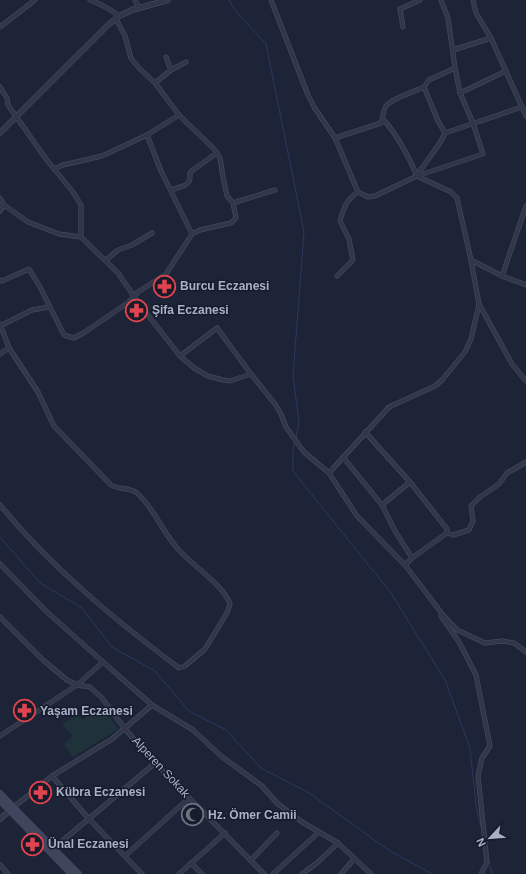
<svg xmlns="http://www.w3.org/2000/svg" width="526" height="874" viewBox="0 0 526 874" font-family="Arial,sans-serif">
	<rect width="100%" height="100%" fill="#1d2438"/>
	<polygon fill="#1f3239" points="104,709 118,729 73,757 64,744 73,736 62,725 77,714 82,720 97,710"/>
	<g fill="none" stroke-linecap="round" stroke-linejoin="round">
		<g stroke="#2c385d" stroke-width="1">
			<polyline points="229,0 234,9 266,44 304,232 293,376 299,421 296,439"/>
			<polyline points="295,442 293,450 293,471 391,593 445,680 470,748 476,805 481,827"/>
			<polyline points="0,537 40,583 82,608 112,647 155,671 189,711 226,730 261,768 309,793 390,851 432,874"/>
			<polyline points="489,862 492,874"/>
		</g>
		<defs>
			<g id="minor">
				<path d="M90,0C101,4 110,9 119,16"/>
				<polyline points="135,0 139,8"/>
				<polyline points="271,0 308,95 314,107 335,138 358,192 368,197 375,196 417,176 483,154 473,123 460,93 455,68 448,18 441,0"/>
				<polyline points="473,0 476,13 491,38 526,116"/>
				<polyline points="0,27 35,0"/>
				<polyline points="403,27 400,9 420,0"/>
				<polyline points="453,50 491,38"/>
				<polyline points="166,57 171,70"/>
				<polyline points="155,83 171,70 186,62"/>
				<polyline points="0,87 7,98 8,105 46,159 73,192 81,205 81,237"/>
				<polyline points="424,87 429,80 455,68"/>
				<polyline points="460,93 506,71"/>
				<polyline points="445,133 522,107"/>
				<polyline points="147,135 161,171 192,234"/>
				<path d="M335,138L381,123C384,117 382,110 387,105C393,98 416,91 424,87L438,121L445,133"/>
				<polyline points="54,169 63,165 102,156 147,135 179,115"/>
				<path d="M417,176C425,161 439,148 445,133"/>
				<path d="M171,190C178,187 189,187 190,178C190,174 189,173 193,170L217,153"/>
				<polyline points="0,198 4,205 28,222 59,234 81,237 118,273 140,305 180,356 194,368 208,376 223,380 230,381 251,374"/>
				<polyline points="233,203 275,190"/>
				<polyline points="0,211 4,205"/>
				<polyline points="106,260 118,250 132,245 152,233"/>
				<polyline points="471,260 502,276 526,285"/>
				<path d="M337,276L353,260L349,239L340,221C343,209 347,199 358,192"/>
				<polyline points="502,276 526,206"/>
				<polyline points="0,280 2,281 29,269 40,287 64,335 74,338 85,332 129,302 138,292 166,274 192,234 200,230 231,223 236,218 233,203 227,196 223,177 220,158 215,150 179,115 155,83 139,68 131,58 125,36 116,19"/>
				<polyline points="479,304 512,364 526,381"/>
				<path d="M0,324L9,348L38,392L54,426L111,485C119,490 129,487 137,493C154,508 162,531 177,548C191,565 223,584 230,604L227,613L205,649L185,666L179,668C115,620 51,567 0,505"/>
				<polyline points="0,326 32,310 50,307"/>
				<polyline points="0,354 9,348"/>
				<polyline points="180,356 217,328 251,374 275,404 281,414 286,427 304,452 329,473 357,516 405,565 443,615 457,630 485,643 502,641 514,643 526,652"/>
				<polyline points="365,432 410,482 447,529 447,533 412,558 405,565"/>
				<polyline points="343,457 382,505 395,531 412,558"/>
				<path d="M329,473L389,407L435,386L442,380L465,352L471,339L479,304L471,260L457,198L451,192L417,176C408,155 398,136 383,119"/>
				<polyline points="382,505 410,482"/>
				<polyline points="447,533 453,535 469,530 473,521 471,506 480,497 499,484 507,473 526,462"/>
				<polyline points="0,564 47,612 103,662 152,705 193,730 221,756 262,786 277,803 302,822 338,843 371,874"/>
				<polyline points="441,616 459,642 476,675 490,746 482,758 478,776 487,862 481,874"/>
				<polyline points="0,617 43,660 67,680 77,685 90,687 102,698 125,729 155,763 264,874"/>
				<polyline points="0,736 77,685 103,662"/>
				<polyline points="52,776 89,819 142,874"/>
				<polyline points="14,807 52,776 112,739 152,705"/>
				<polyline points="54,848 155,763"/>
				<polyline points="125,856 189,798"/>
				<polyline points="251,860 277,833"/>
				<polyline points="191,863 202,874"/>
				<polyline points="0,865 8,874"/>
				<polyline points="179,874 225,833"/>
				<polyline points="273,874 319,832"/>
				<polyline points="302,874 317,863 338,843"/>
				<polyline points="341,874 354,859"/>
			</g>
			<g id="tertiary">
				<polyline points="0,133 107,26 119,16 132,10 168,0"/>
				<polyline points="0,819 9,811"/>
			</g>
			<g id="secondary">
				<polyline points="0,793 79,874"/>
				<polyline points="0,801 71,874"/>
			</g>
		</defs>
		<use href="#minor" stroke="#4b5164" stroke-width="5"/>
		<use href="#tertiary" stroke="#4b5164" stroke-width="6"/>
		<use href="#secondary" stroke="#4b5164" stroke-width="6"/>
		<use href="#minor" stroke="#313748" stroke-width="4"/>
		<use href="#tertiary" stroke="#313748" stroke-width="5"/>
		<use href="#secondary" stroke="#3e455c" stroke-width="5.5"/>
	</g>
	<defs>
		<symbol id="pharmacy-ring" viewBox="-11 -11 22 22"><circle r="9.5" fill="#171c2d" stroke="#e0444e" stroke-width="1.5"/><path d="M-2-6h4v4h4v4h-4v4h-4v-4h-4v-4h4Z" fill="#e0444e"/></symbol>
		<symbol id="mosque-ring" viewBox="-11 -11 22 22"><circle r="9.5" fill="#171c2d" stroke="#6b7280" stroke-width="1.5"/><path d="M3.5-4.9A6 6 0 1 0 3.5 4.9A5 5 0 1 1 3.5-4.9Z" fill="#6b7280"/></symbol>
	</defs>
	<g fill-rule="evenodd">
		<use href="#pharmacy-ring" x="152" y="274" width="25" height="25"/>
		<use href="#pharmacy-ring" x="124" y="298" width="25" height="25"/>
		<use href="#pharmacy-ring" x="12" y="698" width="25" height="25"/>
		<use href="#pharmacy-ring" x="28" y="780" width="25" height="25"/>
		<use href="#mosque-ring" x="180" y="802" width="25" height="25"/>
		<use href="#pharmacy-ring" x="20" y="832" width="25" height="25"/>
	</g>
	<g text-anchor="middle" stroke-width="3" stroke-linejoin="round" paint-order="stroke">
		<g font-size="12" font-weight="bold" fill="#aab0c6" stroke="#171c2d" text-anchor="start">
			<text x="180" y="290">Burcu Eczanesi</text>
			<text x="152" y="314">Şifa Eczanesi</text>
			<text x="40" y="715">Yaşam Eczanesi</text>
			<text x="56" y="796">Kübra Eczanesi</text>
			<text x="208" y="819">Hz. Ömer Camii</text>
			<text x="48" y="848">Ünal Eczanesi</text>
		</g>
		<g font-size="12" fill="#aab0c6" stroke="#171c2d">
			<text transform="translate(161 767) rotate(47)" y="4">Alperen Sokak</text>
		</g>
	</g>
	<g transform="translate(490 838) rotate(244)" stroke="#171c2d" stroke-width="3" paint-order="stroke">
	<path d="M0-3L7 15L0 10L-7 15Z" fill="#aab0c6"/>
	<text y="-6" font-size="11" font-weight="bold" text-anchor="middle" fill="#aab0c6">N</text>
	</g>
</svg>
